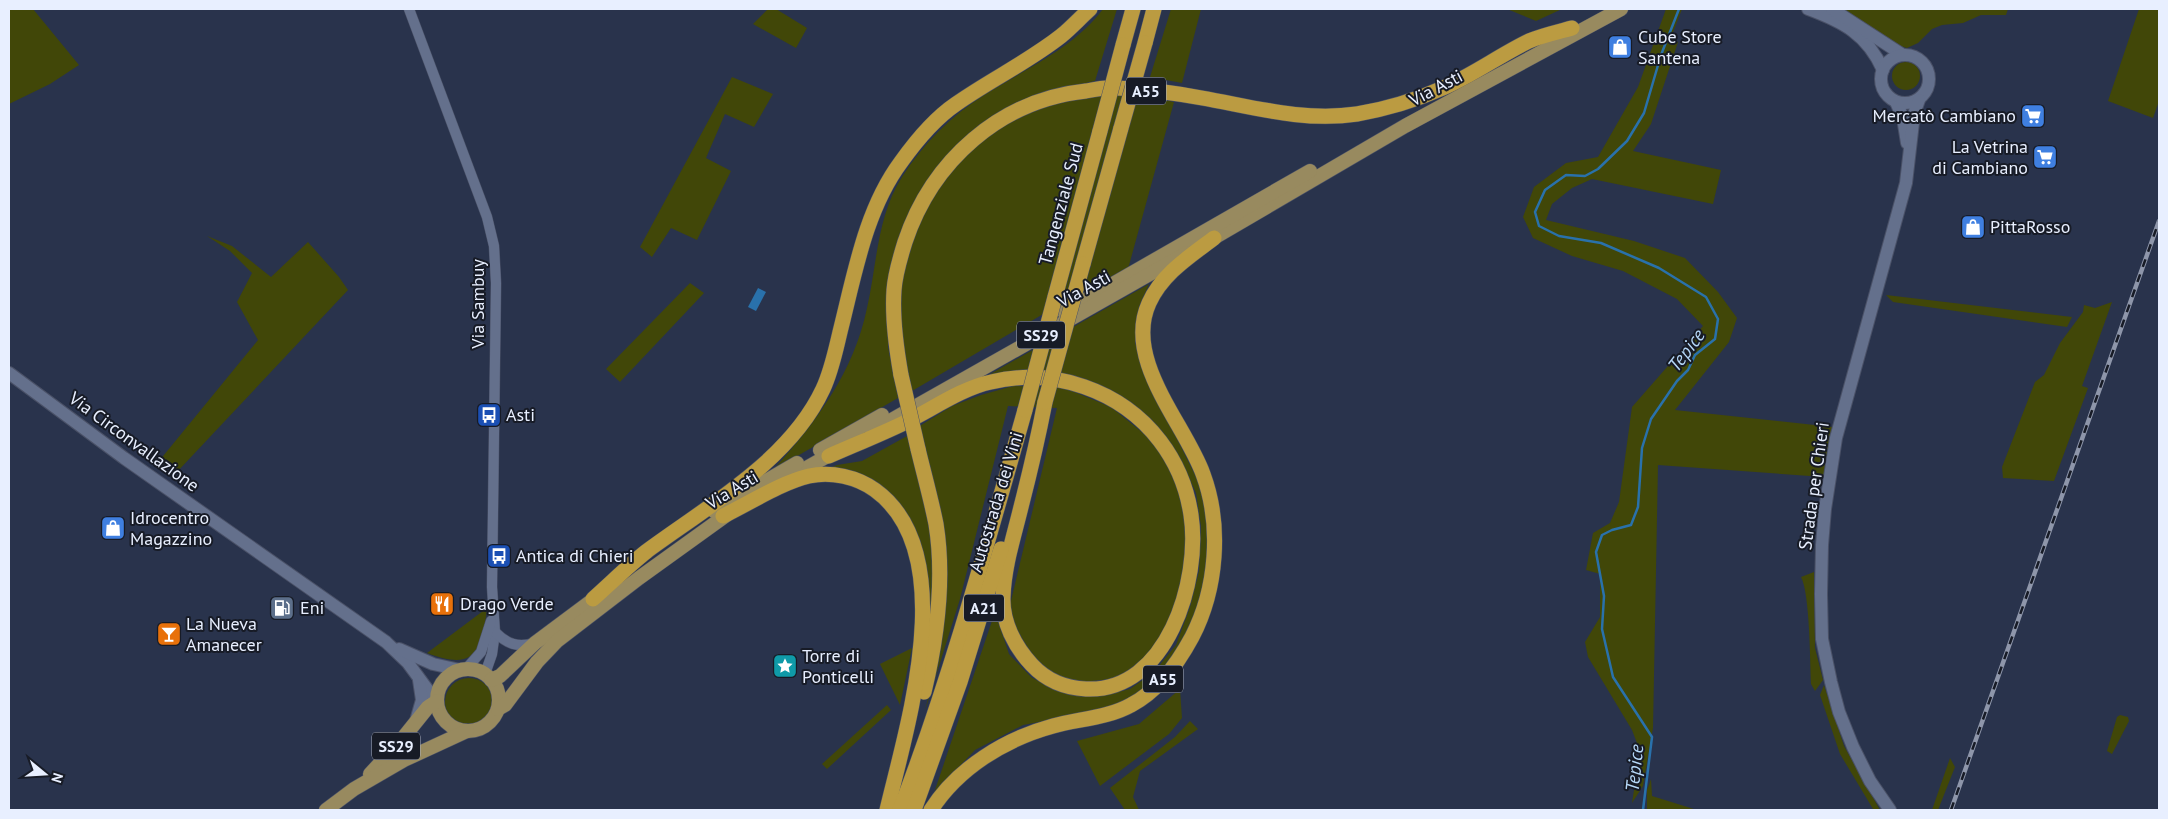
<svg xmlns="http://www.w3.org/2000/svg" width="2168" height="819" viewBox="0 0 2168 819" font-family="'PT Sans',sans-serif">
	<rect width="100%" height="100%" fill="#29334c"/>
	<g fill="#414708">
		<polygon points="9,9 33,9 79,65 50,84 9,104"/>
		<polygon points="768,9 776,9 807,28 796,48 753,24"/>
		<path d="M1103,9H1117L1095,81L1043,93L935,173L889,300L888,347L898,398L773,470C816,422 854,372 867,308C877,264 877,216 902,177C923,144 951,116 984,95C1025,69 1073,49 1103,9Z"/>
		<polygon points="1171,9 1201,9 1182,83 1150,77"/>
		<polygon points="1507,9 1562,9 1536,21"/>
		<polygon points="1666,9 1682,9 1670,40 1678,42 1651,124 1633,151 1721,170 1713,204 1592,179 1572,188 1552,204 1546,220 1634,241 1685,258 1718,292 1737,318 1729,342 1675,410 1833,427 1824,477 1658,465 1653,728 1643,786 1632,803 1640,751 1632,730 1588,657 1585,642 1600,617 1600,574 1586,570 1593,533 1610,523 1619,502 1632,407 1703,326 1677,299 1623,271 1572,256 1533,238 1523,217 1534,187 1566,163 1598,157 1638,87"/>
		<polygon points="1843,9 2008,9 2006,15 1981,15 1963,23 1942,25 1932,29 1918,43 1907,48 1897,45"/>
		<polygon points="2139,9 2159,9 2159,101 2153,118 2108,101"/>
		<circle cx="1906" cy="76" r="14"/>
		<polygon points="732,77 773,94 754,127 725,114 706,158 731,171 697,240 671,228 652,257 640,247"/>
		<polygon points="1093,95 1147,96 1174,102 1128,269 1091,286 912,391 905,363 898,306 905,257 930,197 975,145 1001,126 1035,109"/>
		<polygon points="207,236 232,246 271,277 308,242 339,277 348,290 176,473 159,461 258,340 237,302 252,273 230,251"/>
		<polygon points="690,283 704,293 620,382 606,369"/>
		<polygon points="1149,284 1139,307 1135,342 1144,372 1201,487 1209,524 1206,576 1197,610 1184,642 1153,683 1126,702 1099,711 1023,725 975,750 934,793 995,612 1009,654 1031,677 1051,688 1075,695 1106,695 1130,689 1154,672 1176,645 1190,607 1199,571 1201,526 1196,493 1180,458 1094,385 985,377"/>
		<polygon points="1886,295 2072,317 2067,327 1893,302"/>
		<polygon points="2112,302 2082,386 2088,388 2054,481 2003,478 2002,467 2035,382 2044,375 2060,343 2083,312 2084,305 2095,308"/>
		<polygon points="1013,386 1065,388 1111,407 1153,441 1175,475 1186,515 1187,556 1179,598 1163,634 1148,658 1122,678 1072,683 1048,672 1032,655 1015,626 1010,605 1057,408 1008,406 960,599 925,711 936,665 944,611 918,427 952,406 981,395"/>
		<path d="M907,436C921,488 939,542 934,597C932,626 926,655 922,684L923,570L887,493L818,472L837,465L862,461Z"/>
		<path d="M1814,572L1815,648L1823,680L1815,691L1811,684C1810,662 1810,594 1801,577Z"/>
		<path d="M487,608C482,653 474,671 427,653Z"/>
		<polygon points="912,648 900,705 880,664"/>
		<circle cx="469" cy="702" r="24"/>
		<polygon points="1824,685 1844,746 1880,810 1873,809 1840,754 1820,695"/>
		<polygon points="1180,689 1182,718 1169,734 1100,786 1077,741 1139,724"/>
		<polygon points="887,705 891,710 827,769 822,764"/>
		<polygon points="2120,715 2128,717 2129,721 2112,754 2107,751 2117,717"/>
		<polygon points="1190,721 1198,729 1140,771 1133,797 1139,810 1125,810 1110,788 1175,737"/>
		<polygon points="1950,758 1955,767 1938,810 1932,810"/>
		<polygon points="1651,779 1652,796 1697,810 1647,810 1647,790"/>
	</g>
	<polygon fill="#2971ab" points="758,288 766,292 756,311 748,307"/>
	<g fill="none" stroke-linecap="round" stroke-linejoin="round">
		<polyline stroke="#2971ab" stroke-width="2.5" points="1643,810 1652,737 1613,677 1602,629 1604,596 1596,552 1602,535 1612,530 1631,525 1638,507 1642,448 1651,419 1677,381 1688,370 1695,355 1715,339 1718,319 1706,297 1659,268 1601,243 1559,236 1539,226 1535,212 1545,190 1566,175 1585,176 1598,169 1627,141 1644,113 1661,55 1679,9"/>
		<defs>
			<g id="tertiary">
				<polyline points="409,9 487,217 494,246 496,283 492,587 495,632 492,654 485,674"/>
				<path d="M495,632C507,644 518,648 534,643"/>
				<polyline points="466,669 481,652 491,621"/>
			</g>
			<g id="secondary">
				<path d="M1808,9C1843,22 1867,34 1883,70"/>
				<polyline points="1832,9 1903,55"/>
				<circle cx="1905" cy="79" r="24"/>
				<polyline points="1896,102 1903,118 1907,143"/>
				<polyline points="9,373 124,458 386,642 408,663 430,693 437,698"/>
				<polyline points="399,649 433,664 460,670"/>
				<polyline points="416,721 422,700 419,680"/>
				<polyline points="1890,810 1870,781 1853,747 1839,712 1831,682 1822,639 1821,594 1822,545 1825,509 1836,438 1906,183 1914,114 1919,100"/>
			</g>
			<g id="primary">
				<polyline points="1205,243 1405,126 1621,9"/>
				<polyline points="1064,312 1310,171"/>
				<polyline points="872,431 1187,253"/>
				<polyline points="820,450 882,415"/>
				<polyline points="787,479 838,450"/>
				<polyline points="714,511 797,463"/>
				<circle cx="468" cy="700" r="31"/>
				<polyline points="491,680 500,676 535,643 602,593"/>
				<polyline points="498,709 505,705 537,662 557,641 639,578 732,511"/>
				<polyline points="370,774 399,743 428,707 437,701"/>
				<polyline points="326,810 354,789 404,760 467,731"/>
			</g>
			<g id="motorway">
				<polyline points="1145,43 1154,9"/>
				<polyline points="1123,45 1133,9"/>
				<polyline points="1083,264 1121,128"/>
				<polyline points="1055,297 1100,131"/>
				<path d="M901,375C896,347 892,319 894,290C895,274 900,258 905,242C932,161 1000,100 1086,91C1096,89 1107,87 1117,88C1145,89 1175,93 1202,98C1253,107 1304,122 1357,114C1386,109 1416,100 1443,88C1473,75 1500,55 1529,41C1543,35 1558,32 1572,28"/>
				<path d="M918,449C924,474 931,499 936,524C945,580 937,638 924,692"/>
				<path d="M829,456C854,445 879,435 904,423C931,410 962,388 991,382C1053,367 1121,390 1160,441C1176,462 1187,488 1191,515C1201,580 1167,693 1086,689C1065,688 1046,680 1032,665C1015,647 1002,622 1003,597C1004,566 1014,536 1021,507C1030,472 1038,438 1045,402"/>
				<path d="M723,516C750,503 780,483 809,476C831,471 857,477 875,490C962,553 907,725 887,810"/>
				<path d="M593,599C611,583 628,566 647,551C708,506 790,460 823,389C832,370 836,348 841,328C855,272 866,209 901,162C916,141 934,119 956,104C990,80 1028,62 1061,36C1071,28 1080,18 1090,9"/>
				<path d="M900,810C950,680 987,544 1025,410"/>
				<polyline points="914,810 960,682 1001,549"/>
				<path d="M931,810C958,768 1005,739 1053,726C1078,719 1108,718 1131,705C1158,691 1178,663 1192,637C1217,589 1222,525 1203,474C1185,424 1123,360 1149,303C1162,274 1189,257 1214,238"/>
			</g>
		</defs>
		<use href="#tertiary" stroke="#4a5167" stroke-width="11"/>
		<use href="#secondary" stroke="#4a5167" stroke-width="14"/>
		<use href="#primary" stroke="#4a5167" stroke-width="15"/>
		<use href="#motorway" stroke="#4a5167" stroke-width="16"/>
		<use href="#tertiary" stroke="#64708c" stroke-width="10"/>
		<use href="#secondary" stroke="#64708c" stroke-width="12"/>
		<use href="#primary" stroke="#988a5f" stroke-width="14"/>
		<use href="#motorway" stroke="#bb9b41" stroke-width="15"/>
		<defs>
			<polyline id="rail" points="1951,810 2159,221"/>
		</defs>
		<use href="#rail" stroke="#8e96aa" stroke-width="4.5"/>
		<use href="#rail" stroke="#171b26" stroke-width="2.5" stroke-dasharray="8" stroke-linecap="butt"/>
		<defs>
			<g id="motorway-bridge">
				<polyline points="1121,128 1145,43"/>
				<polyline points="1100,131 1123,45"/>
				<polyline points="901,375 918,449"/>
				<polyline points="1045,402 1083,264"/>
				<polyline points="1025,410 1055,297"/>
			</g>
		</defs>
		<use href="#motorway-bridge" stroke="#4a5167" stroke-width="16" stroke-linecap="butt"/>
		<use href="#motorway-bridge" stroke="#bb9b41" stroke-width="15"/>
	</g>
	<defs>
		<symbol id="shop-square" viewBox="-11 -11 22 22"><rect x="-9" y="-9" width="18" height="18" rx="4" fill="#3f7fe0" stroke="#171b26"/><path d="M-5-2.5h2.3a2.7 3.5 0 0 1 5.4 0H5L5.5 6h-11ZM-1.5-2.5h3a1.5 2.3 0 0 0-3 0Z" fill="#fff"/></symbol>
		<symbol id="supermarket-square" viewBox="-11 -11 22 22"><rect x="-9" y="-9" width="18" height="18" rx="4" fill="#3f7fe0" stroke="#171b26"/><path d="M-6-5.5h2.5l.6 2H6L4.5 2H-2.5L-4.4-4H-6ZM-1.5 3.2a1.3 1.3 0 1 0 .1 0ZM3 3.2a1.3 1.3 0 1 0 .1 0Z" fill="#fff"/></symbol>
		<symbol id="bus-square" viewBox="-11 -11 22 22"><rect x="-9" y="-9" width="18" height="18" rx="4" fill="#1a4fb4" stroke="#171b26"/><path d="M-5-6H5V4H4V6H2V4H-2V6H-4V4H-5ZM-3.5-4V0h7V-4ZM-3.5 1.2v1.5H-2V1.2ZM2 1.2v1.5H3.5V1.2Z" fill="#fff"/></symbol>
		<symbol id="restaurant-square" viewBox="-11 -11 22 22"><rect x="-9" y="-9" width="18" height="18" rx="4" fill="#e8710a" stroke="#171b26"/><path d="M-5-6h1v4h1v-4h1v4h1v-4h1v5L-1.5 .5V6h-2V.5L-5-1ZM5-6V6H3V1.5H1.5Q1.5-4 5-6Z" fill="#fff"/></symbol>
		<symbol id="fuel-square" viewBox="-11 -11 22 22"><rect x="-9" y="-9" width="18" height="18" rx="4" fill="#5c6f8a" stroke="#171b26"/><path d="M-5.5-6h7V0h2V4h1.3V-2.5L3-4.5l.8-.8L6-3V5H2.5V1h-1V6h-7ZM-4.2-4.7v3.2H.2V-4.7Z" fill="#fff"/></symbol>
		<symbol id="bar-square" viewBox="-11 -11 22 22"><rect x="-9" y="-9" width="18" height="18" rx="4" fill="#e8710a" stroke="#171b26"/><path d="M-6-5H6L.8 .8V4.5H3.5V6h-7V4.5H-.8V.8Z" fill="#fff"/></symbol>
		<symbol id="sight-square" viewBox="-11 -11 22 22"><rect x="-9" y="-9" width="18" height="18" rx="4" fill="#0f9aa8" stroke="#171b26"/><path d="M0-6L1.8-2.2L6-1.7L2.9 1.2L3.7 5.4L0 3.3L-3.7 5.4L-2.9 1.2L-6-1.7L-1.8-2.2Z" fill="#fff"/></symbol>
	</defs>
	<g fill-rule="evenodd">
		<use href="#shop-square" x="1606" y="33" width="28" height="28"/>
		<use href="#supermarket-square" x="2019" y="102" width="28" height="28"/>
		<use href="#supermarket-square" x="2031" y="143" width="28" height="28"/>
		<use href="#shop-square" x="1959" y="213" width="28" height="28"/>
		<use href="#bus-square" x="475" y="401" width="28" height="28"/>
		<use href="#shop-square" x="99" y="514" width="28" height="28"/>
		<use href="#bus-square" x="485" y="542" width="28" height="28"/>
		<use href="#restaurant-square" x="428" y="590" width="28" height="28"/>
		<use href="#fuel-square" x="268" y="594" width="28" height="28"/>
		<use href="#bar-square" x="155" y="620" width="28" height="28"/>
		<use href="#sight-square" x="771" y="652" width="28" height="28"/>
	</g>
	<g text-anchor="middle" stroke-width="4" stroke-linejoin="round" paint-order="stroke">
		<g fill="#171b26" stroke="#a9afbe" stroke-width="1">
			<rect x="1126" y="77.5" width="40" height="27" rx="4"/>
			<rect x="1017" y="321.5" width="48" height="27" rx="4"/>
			<rect x="964" y="594.5" width="40" height="27" rx="4"/>
			<rect x="1143" y="665.5" width="40" height="27" rx="4"/>
			<rect x="372" y="732.5" width="48" height="27" rx="4"/>
		</g>
		<g font-size="16" font-weight="bold" fill="#e8efff">
			<text x="1146" y="97">A55</text>
			<text x="1041" y="341">SS29</text>
			<text x="984" y="614">A21</text>
			<text x="1163" y="685">A55</text>
			<text x="396" y="752">SS29</text>
		</g>
		<g font-size="18" fill="#e8efff" stroke="#171b26" text-anchor="start">
			<text x="1638" y="43">Cube Store<tspan x="1638" dy="21">Santena</tspan></text>
			<text x="2016" y="122" text-anchor="end">Mercatò Cambiano</text>
			<text x="2028" y="153" text-anchor="end">La Vetrina<tspan x="2028" dy="21">di Cambiano</tspan></text>
			<text x="1990" y="233">PittaRosso</text>
			<text x="506" y="421">Asti</text>
			<text x="130" y="524">Idrocentro<tspan x="130" dy="21">Magazzino</tspan></text>
			<text x="516" y="562">Antica di Chieri</text>
			<text x="460" y="610">Drago Verde</text>
			<text x="300" y="614">Eni</text>
			<text x="186" y="630">La Nueva<tspan x="186" dy="21">Amanecer</tspan></text>
			<text x="802" y="662">Torre di<tspan x="802" dy="21">Ponticelli</tspan></text>
		</g>
		<g font-size="18" fill="#e8efff" stroke="#171b26">
			<text transform="translate(1436 88) rotate(-28)" y="6">Via Asti</text>
			<text transform="translate(1061 204) rotate(-75)" y="6">Tangenziale Sud</text>
			<text transform="translate(1084 289) rotate(-29)" y="6">Via Asti</text>
			<text transform="translate(478 304) rotate(-90)" y="6">Via Sambuy</text>
			<text transform="translate(134 442) rotate(36)" y="6">Via Circonvallazione</text>
			<text transform="translate(1814 486) rotate(-82)" y="6">Strada per Chieri</text>
			<text transform="translate(732 490) rotate(-31)" y="6">Via Asti</text>
			<text transform="translate(996 502) rotate(-73)" y="6">Autostrada dei Vini</text>
		</g>
		<g font-size="19" font-style="italic" fill="#b5d7f7" stroke="#171b26">
			<text transform="translate(1686 350) rotate(-53)" y="7">Tepice</text>
			<text transform="translate(1634 768) rotate(-84)" y="7">Tepice</text>
		</g>
	</g>
	<rect width="2168" height="819" fill="none" stroke="#e8efff" stroke-width="20"/>
	<g transform="translate(45 774) rotate(108)" stroke="#171b26" stroke-width="4" paint-order="stroke">
	<path d="M0-4L9 19L0 12L-9 19Z" fill="#e8efff"/>
	<text y="-8" font-size="14" font-weight="bold" text-anchor="middle" fill="#e8efff">N</text>
	</g>
</svg>
